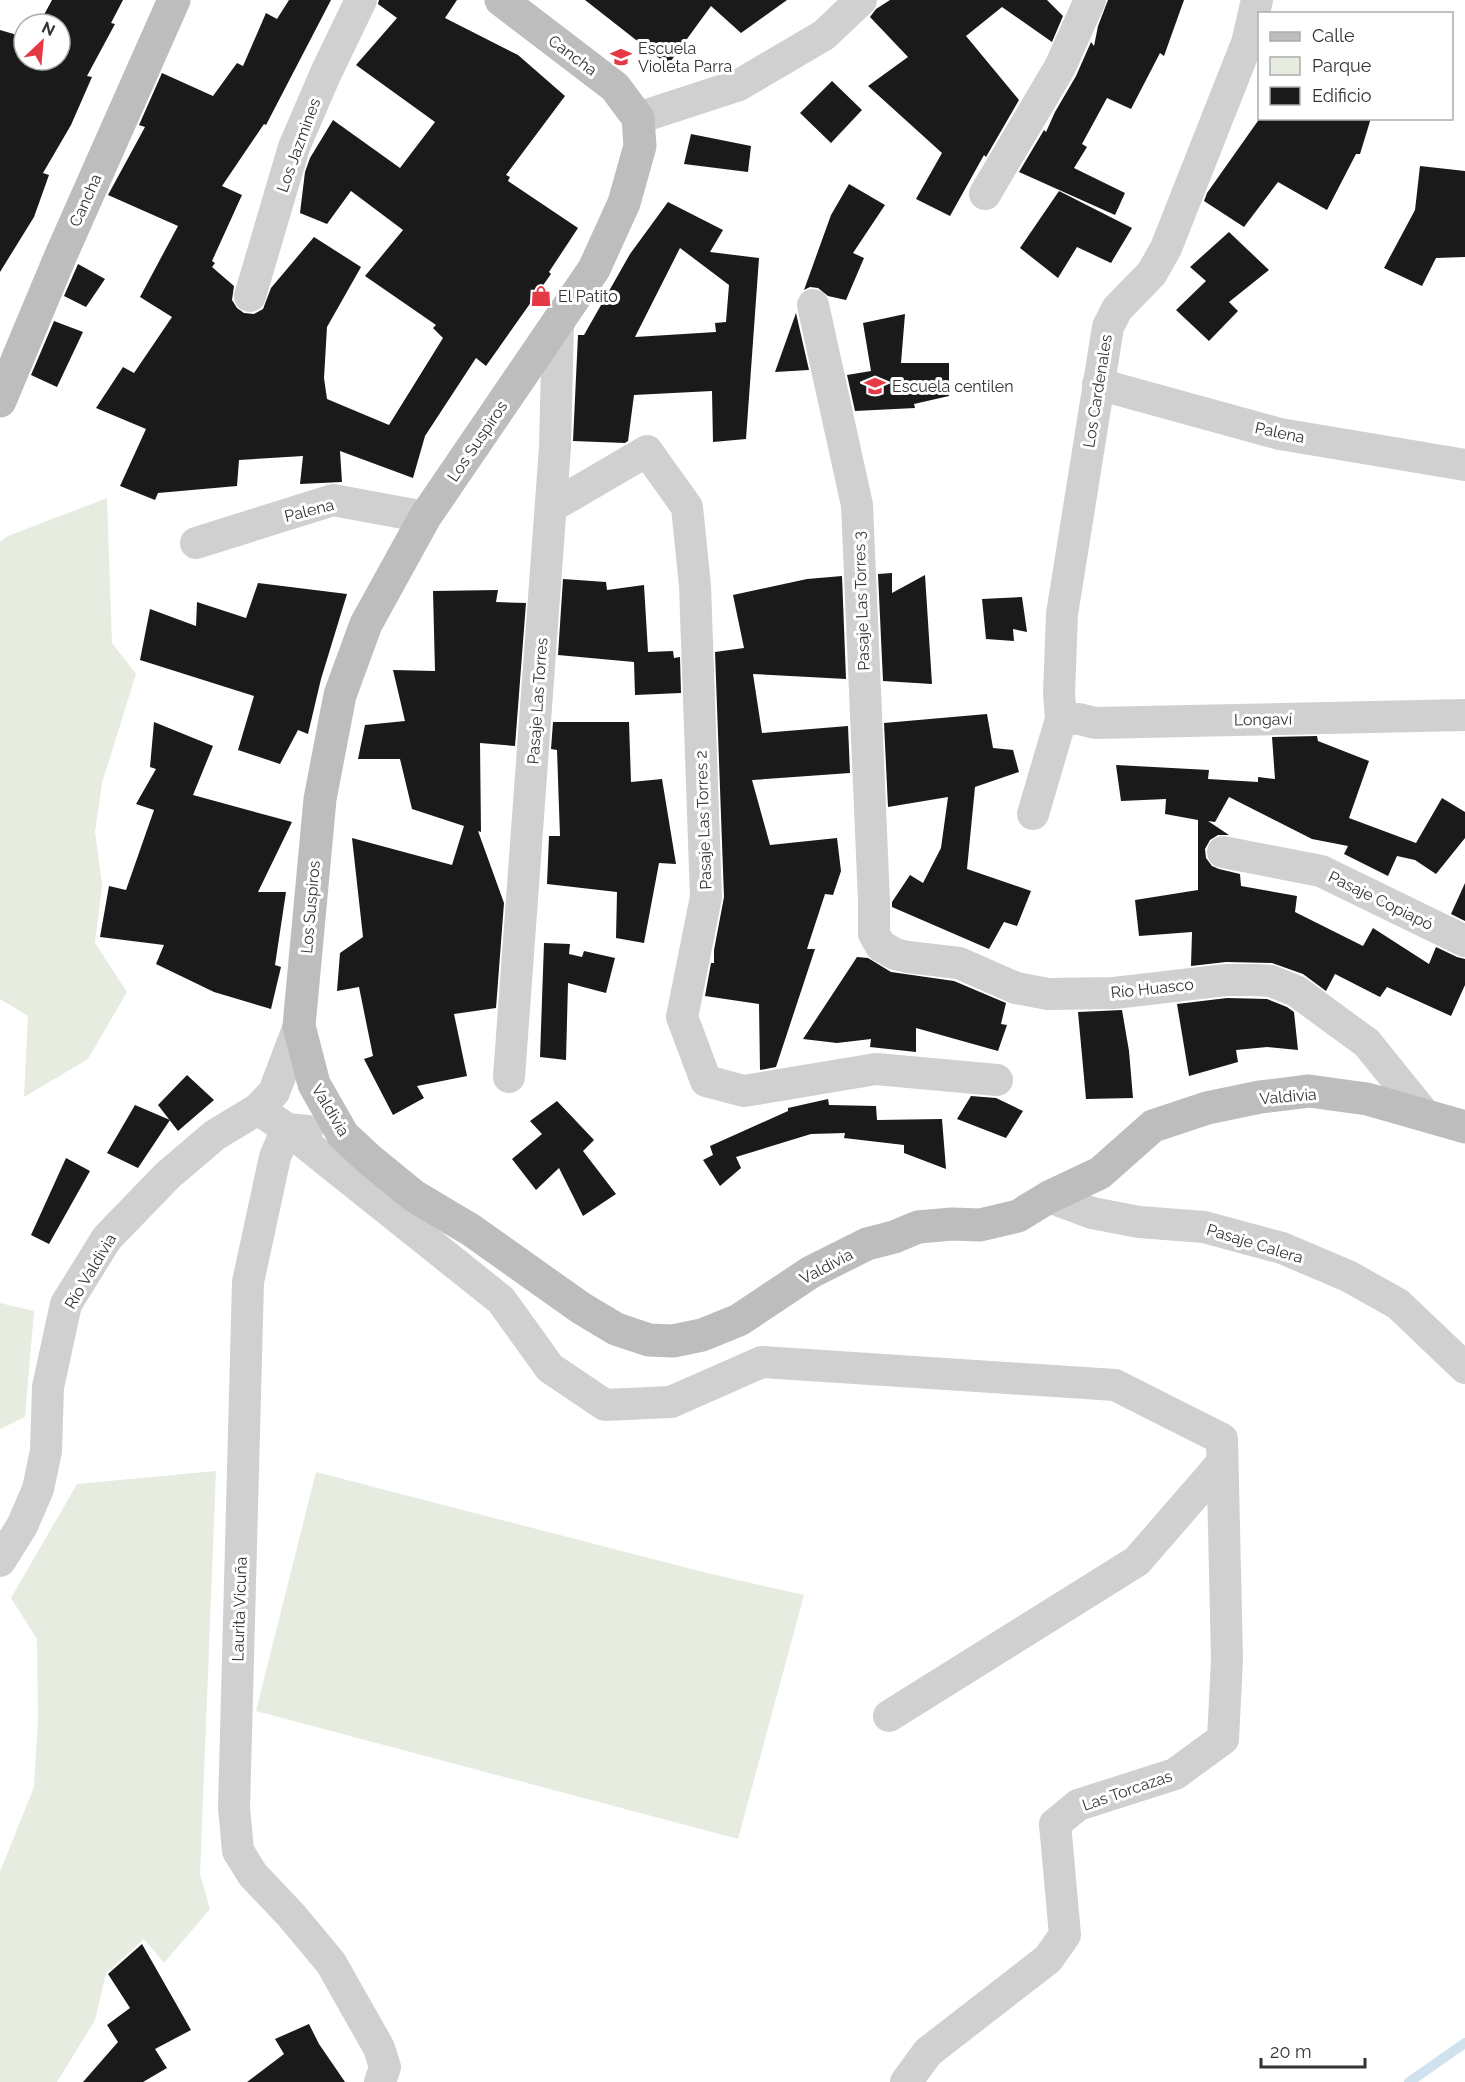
<svg xmlns="http://www.w3.org/2000/svg" width="1465" height="2082" viewBox="0 0 1465 2082" font-family="Raleway,sans-serif">
	<rect width="100%" height="100%" fill="#fff"/>
	<g fill="#e6ecdf">
		<polygon points="107,498 112,643 136,674 102,783 95,832 102,885 95,943 127,992 88,1059 24,1097 28,1016 0,999 0,542 8,536"/>
		<polygon points="0,1303 34,1311 25,1417 0,1429"/>
		<polygon points="216,1471 200,1874 210,1909 164,1963 144,1939 106,1973 95,2020 57,2082 0,2082 0,1872 34,1787 38,1720 37,1639 11,1598 77,1484"/>
		<polygon points="316,1472 703,1572 804,1595 738,1839 256,1711"/>
	</g>
	<g fill="none" stroke-linecap="round" stroke-linejoin="round">
		<polyline stroke="#cfe2ee" stroke-width="10" points="1409,2082 1465,2043"/>
	</g>
	<g fill="#1a1a1a" fill-rule="evenodd">
		<polygon points="52,0 123,0 111,23 115,24 87,76 92,77 71,125 43,173 49,175 34,217 0,272 0,30 24,37 24,60 60,60 60,24 39,24"/>
		<polygon points="289,0 331,0 266,125 264,124 222,186 242,195 212,261 215,263 212,267 234,286 232,300 237,308 244,313 254,314 263,309 271,288 314,237 361,267 327,327 324,378 327,399 389,425 443,338 433,328 436,325 365,276 403,230 351,191 327,224 300,213 305,172 310,158 333,120 400,168 435,122 356,65 397,18 378,4 379,0 457,0 445,18 518,55 565,96 506,175 510,177 508,181 578,228 549,272 551,274 486,366 476,358 425,436 413,478 340,451 342,482 300,484 303,456 239,460 237,486 158,493 155,500 120,486 146,429 96,408 123,367 134,373 172,317 140,297 178,226 108,195 145,127 139,125 162,73 213,96 237,63 243,66 266,13 277,19"/>
		<polygon points="585,0 787,0 741,33 711,6 668,65"/>
		<polygon points="890,0 1047,0 1063,16 1052,42 1002,7 966,36 1019,100 986,157 984,155 950,216 916,199 942,153 868,86 908,57 870,17 876,9"/>
		<polygon points="1108,0 1184,0 1164,56 1160,53 1131,109 1107,98 1082,144 1087,147 1074,168 1125,193 1115,215 1019,172 1044,130 1046,132 1055,112 1076,76 1091,42 1094,46 1098,26"/>
		<polygon points="832,81 862,110 831,143 800,113"/>
		<polygon points="1260,118 1371,118 1360,154 1356,154 1327,210 1278,182 1244,227 1204,201 1207,193"/>
		<polygon points="691,134 751,146 748,172 684,164"/>
		<polygon points="1420,166 1465,171 1465,257 1436,258 1422,286 1384,268 1415,210"/>
		<polygon points="849,184 885,205 853,253 864,258 846,300 828,296 818,288 810,287 804,290 831,215"/>
		<polygon points="1059,191 1132,228 1111,263 1077,247 1058,278 1020,248"/>
		<path d="M668,202L723,230L710,252L759,258L746,439L713,442L712,391L634,395L628,441L625,443L573,441L578,335H584L630,254ZM680,248L729,285L726,322L715,323L716,332L635,337Z"/>
		<polygon points="1229,232 1269,270 1229,302 1238,311 1209,341 1176,310 1206,281 1190,267"/>
		<polygon points="78,264 105,279 86,307 64,296"/>
		<polygon points="796,313 809,370 775,372"/>
		<polygon points="905,314 901,363 949,363 949,396 914,404 915,408 855,411 847,375 871,371 863,323"/>
		<polygon points="54,321 83,332 57,387 31,375"/>
		<polygon points="892,573 892,593 925,575 932,684 883,681 878,574"/>
		<polygon points="842,576 846,679 753,674 762,733 848,726 850,773 752,780 770,845 837,838 841,871 833,895 825,894 807,949 815,949 776,1067 760,1070 759,1004 705,996 711,963 714,963 714,950 724,897 715,652 744,648 733,595 807,579"/>
		<polygon points="563,579 606,582 607,590 644,585 648,652 673,651 674,658 680,657 681,693 635,695 634,662 558,655"/>
		<polygon points="258,583 347,594 321,679 308,734 298,730 280,764 238,750 254,696 140,660 150,609 196,626 197,602 246,618"/>
		<polygon points="498,590 496,602 526,603 515,746 480,743 481,832 478,831 504,903 496,1008 454,1014 467,1076 417,1086 424,1098 393,1115 364,1059 373,1056 359,987 337,991 340,953 363,937 352,838 452,865 464,826 412,809 400,759 358,759 365,725 405,721 393,670 435,671 433,591"/>
		<polygon points="1022,597 1027,632 1013,629 1014,641 986,639 982,599"/>
		<polygon points="987,714 993,748 1013,750 1019,772 975,787 967,869 1031,891 1017,926 1004,922 989,949 892,907 892,902 910,875 923,883 941,848 948,797 888,807 884,723"/>
		<polygon points="154,722 213,746 193,795 292,822 258,892 286,892 275,965 281,967 271,1009 214,992 156,964 164,945 100,937 109,886 126,890 154,810 136,804 156,769 150,767"/>
		<polygon points="553,722 629,722 631,782 662,779 676,864 659,863 644,943 616,938 617,892 547,884 549,836 560,836 557,750 551,749"/>
		<polygon points="1317,736 1318,741 1369,761 1349,818 1416,843 1442,798 1465,812 1465,838 1436,874 1415,860 1397,856 1388,876 1344,854 1348,846 1312,839 1229,797 1215,822 1208,821 1229,835 1218,835 1210,840 1205,849 1206,858 1212,866 1219,869 1240,874 1241,886 1297,896 1295,912 1363,946 1373,928 1429,964 1436,947 1457,957 1465,959 1465,985 1451,1016 1387,987 1380,997 1335,974 1326,991 1303,974 1272,963 1226,962 1191,966 1192,932 1139,936 1135,900 1198,890 1198,820 1165,814 1166,799 1121,801 1116,765 1209,770 1208,779 1258,782 1258,777 1275,779 1272,737"/>
		<polygon points="1465,883 1465,921 1451,914"/>
		<polygon points="544,943 570,944 569,954 582,957 584,951 615,958 606,993 568,983 566,1060 540,1057"/>
		<polygon points="857,957 868,958 891,972 954,981 1006,1003 1001,1024 1007,1025 998,1051 916,1028 916,1052 870,1047 871,1039 837,1043 803,1039"/>
		<polygon points="1227,998 1267,999 1287,1007 1294,1012 1298,1050 1267,1047 1236,1050 1238,1062 1189,1076 1177,1004"/>
		<polygon points="1122,1010 1129,1051 1133,1098 1086,1099 1078,1012"/>
		<polygon points="187,1075 214,1100 178,1131 158,1105"/>
		<polygon points="971,1096 996,1098 1023,1111 1006,1138 957,1119"/>
		<polygon points="828,1099 829,1105 876,1106 877,1120 942,1119 946,1169 904,1153 904,1145 844,1138 845,1133 811,1134 736,1157 741,1168 720,1186 703,1160 713,1155 710,1146 788,1111 788,1108"/>
		<polygon points="557,1101 594,1140 583,1151 616,1194 583,1216 559,1168 536,1190 512,1159 542,1134 530,1121"/>
		<polygon points="135,1105 170,1120 138,1168 107,1153"/>
		<polygon points="66,1158 90,1171 49,1244 31,1235"/>
		<polygon points="142,1944 191,2030 155,2049 167,2068 143,2082 83,2082 118,2042 107,2025 130,2008 108,1974"/>
		<polygon points="309,2024 319,2044 345,2082 247,2082 284,2054 275,2039"/>
	</g>
	<g fill="none" stroke-linecap="round" stroke-linejoin="round">
		<g stroke="#d0d0d0" stroke-width="32">
			<polyline points="638,118 739,85 824,35 861,0"/>
			<polyline points="985,194 1060,67 1090,0"/>
			<polyline points="250,296 294,147 325,75 361,0"/>
			<polyline points="813,305 857,505 874,901 874,934 881,946 895,954 908,957 959,963 1016,988 1048,994 1114,993 1226,980 1255,980 1271,981 1296,991 1367,1043 1425,1115"/>
			<polyline points="1098,384 1280,434 1465,465"/>
			<polyline points="551,507 647,451 687,507 695,586 706,897 682,1017 706,1081 744,1091 876,1069 997,1080"/>
			<polyline points="196,543 333,500 425,517"/>
			<polyline points="1061,719 1079,719 1095,723 1465,715"/>
			<polyline points="1033,814 1061,719 1059,693 1062,614 1108,327 1117,309 1152,273 1166,248 1247,43 1257,0"/>
			<polyline points="1223,852 1321,871 1465,941"/>
			<polyline points="509,1077 555,447 558,324"/>
			<polyline points="258,1109 274,1092 299,1026"/>
			<polyline points="1049,1197 1092,1213 1139,1222 1204,1227 1282,1248 1348,1276 1398,1304 1465,1368"/>
			<polyline points="0,1561 22,1526 38,1489 46,1451 48,1387 66,1304 107,1238 168,1175 215,1135 258,1109 287,1129 307,1131"/>
			<polyline points="889,1716 1137,1561 1222,1463"/>
			<polyline points="380,2082 385,2067 379,2048 331,1963 291,1915 253,1875 238,1851 234,1808 248,1282 275,1157 287,1129 501,1300 550,1368 605,1405 671,1402 762,1362 1115,1385 1222,1439 1227,1660 1223,1739 1175,1774 1078,1805 1055,1824 1065,1935 1048,1959 928,2052 906,2082"/>
		</g>
		<g stroke="#bdbdbd" stroke-width="33">
			<polyline points="501,0 615,87 638,118 640,146 624,203 594,269 425,517 366,624 340,695 320,799 299,1026 314,1084 343,1135 370,1160 414,1196 471,1230 581,1308 616,1329 649,1340 673,1341 702,1335 739,1320 811,1272 867,1244 894,1237 918,1227 952,1224 980,1225 1018,1216 1049,1197 1100,1173 1153,1126 1207,1108 1260,1097 1309,1091 1367,1099 1465,1127"/>
			<polyline points="0,401 61,255 174,0"/>
		</g>
	</g>
	<defs>
		<symbol id="school-bare" viewBox="-9 -9 18 18"><path d="M0-5L7-2L0 1L-7-2ZM-4 1L0 2.5L4 1V4Q0 6-4 4Z" fill="#e63946" stroke="#fff" stroke-width="2.5" paint-order="stroke"/></symbol>
		<symbol id="shop-bare" viewBox="-9 -9 18 18"><path d="M-5-2.5h2.3a2.7 3.5 0 0 1 5.4 0H5L5.5 6h-11ZM-1.5-2.5h3a1.5 2.3 0 0 0-3 0Z" fill="#e63946" stroke="#fff" stroke-width="2.5" paint-order="stroke"/></symbol>
	</defs>
	<g fill-rule="evenodd">
		<use href="#school-bare" x="606" y="42" width="30" height="30"/>
		<use href="#shop-bare" x="526" y="281" width="30" height="30"/>
		<use href="#school-bare" x="860" y="371" width="30" height="30"/>
	</g>
	<g text-anchor="middle" stroke-width="6" stroke-linejoin="round" paint-order="stroke">
		<g font-size="16" fill="#333" stroke="#fff" text-anchor="start">
			<text x="638" y="54">Escuela<tspan x="638" dy="18">Violeta Parra</tspan></text>
			<text x="558" y="302">El Patito</text>
			<text x="892" y="392">Escuela centilen</text>
		</g>
		<g font-size="16" fill="#333" stroke="#fff">
			<text transform="translate(573 55) rotate(37)" y="6">Cancha</text>
			<text transform="translate(298 145) rotate(-70)" y="6">Los Jazmines</text>
			<text transform="translate(85 200) rotate(-66)" y="6">Cancha</text>
			<text transform="translate(1097 391) rotate(-81)" y="6">Los Cardenales</text>
			<text transform="translate(1280 432) rotate(12)" y="6">Palena</text>
			<text transform="translate(477 441) rotate(-56)" y="6">Los Suspiros</text>
			<text transform="translate(309 510) rotate(-14)" y="6">Palena</text>
			<text transform="translate(861 601) rotate(-92)" y="6">Pasaje Las Torres 3</text>
			<text transform="translate(537 701) rotate(-86)" y="6">Pasaje Las Torres</text>
			<text transform="translate(1263 719) rotate(-1)" y="6">Longaví</text>
			<text transform="translate(703 820) rotate(-92)" y="6">Pasaje Las Torres 2</text>
			<text transform="translate(1381 900) rotate(26)" y="6">Pasaje Copiapó</text>
			<text transform="translate(310 907) rotate(-85)" y="6">Los Suspiros</text>
			<text transform="translate(1152 988) rotate(-6)" y="6">Río Huasco</text>
			<text transform="translate(1288 1096) rotate(-5)" y="6">Valdivia</text>
			<text transform="translate(331 1110) rotate(59)" y="6">Valdivia</text>
			<text transform="translate(1255 1243) rotate(17)" y="6">Pasaje Calera</text>
			<text transform="translate(826 1266) rotate(-28)" y="6">Valdivia</text>
			<text transform="translate(90 1271) rotate(-59)" y="6">Río Valdivia</text>
			<text transform="translate(239 1609) rotate(-88)" y="6">Laurita Vicuña</text>
			<text transform="translate(1127 1790) rotate(-19)" y="6">Las Torcazas</text>
		</g>
	</g>
	<rect x="1258" y="12" width="195" height="108" fill="#ffffff" stroke="#adadad" stroke-width="1.5"/>
	<rect x="1270" y="32" width="30" height="9" fill="#bdbdbd" stroke="#adadad" stroke-width="1.5"/>
	<text x="1312" y="42" font-size="18" fill="#333333">Calle</text>
	<rect x="1270" y="57" width="30" height="18" fill="#e6ecdf" stroke="#adadad" stroke-width="1.5"/>
	<text x="1312" y="72" font-size="18" fill="#333333">Parque</text>
	<rect x="1270" y="87" width="30" height="18" fill="#1a1a1a" stroke="#adadad" stroke-width="1.5"/>
	<text x="1312" y="102" font-size="18" fill="#333333">Edificio</text>
	<g transform="translate(42 42) rotate(26)"><circle r="28" fill="#ffffff" stroke="#adadad" stroke-width="1.5"/>
	<path d="M0-4.5L10 22L0 15L-10 22Z" fill="#e63946"/>
	<text y="-9" font-size="16" font-weight="bold" text-anchor="middle" fill="#333333">N</text>
	</g>
	<path d="M1261 2058v9h104v-9" fill="none" stroke="#333333" stroke-width="3"/>
	<text x="1270" y="2058" font-size="18" fill="#333333" stroke="#ffffff" stroke-width="4.5" paint-order="stroke">20 m</text>
</svg>
